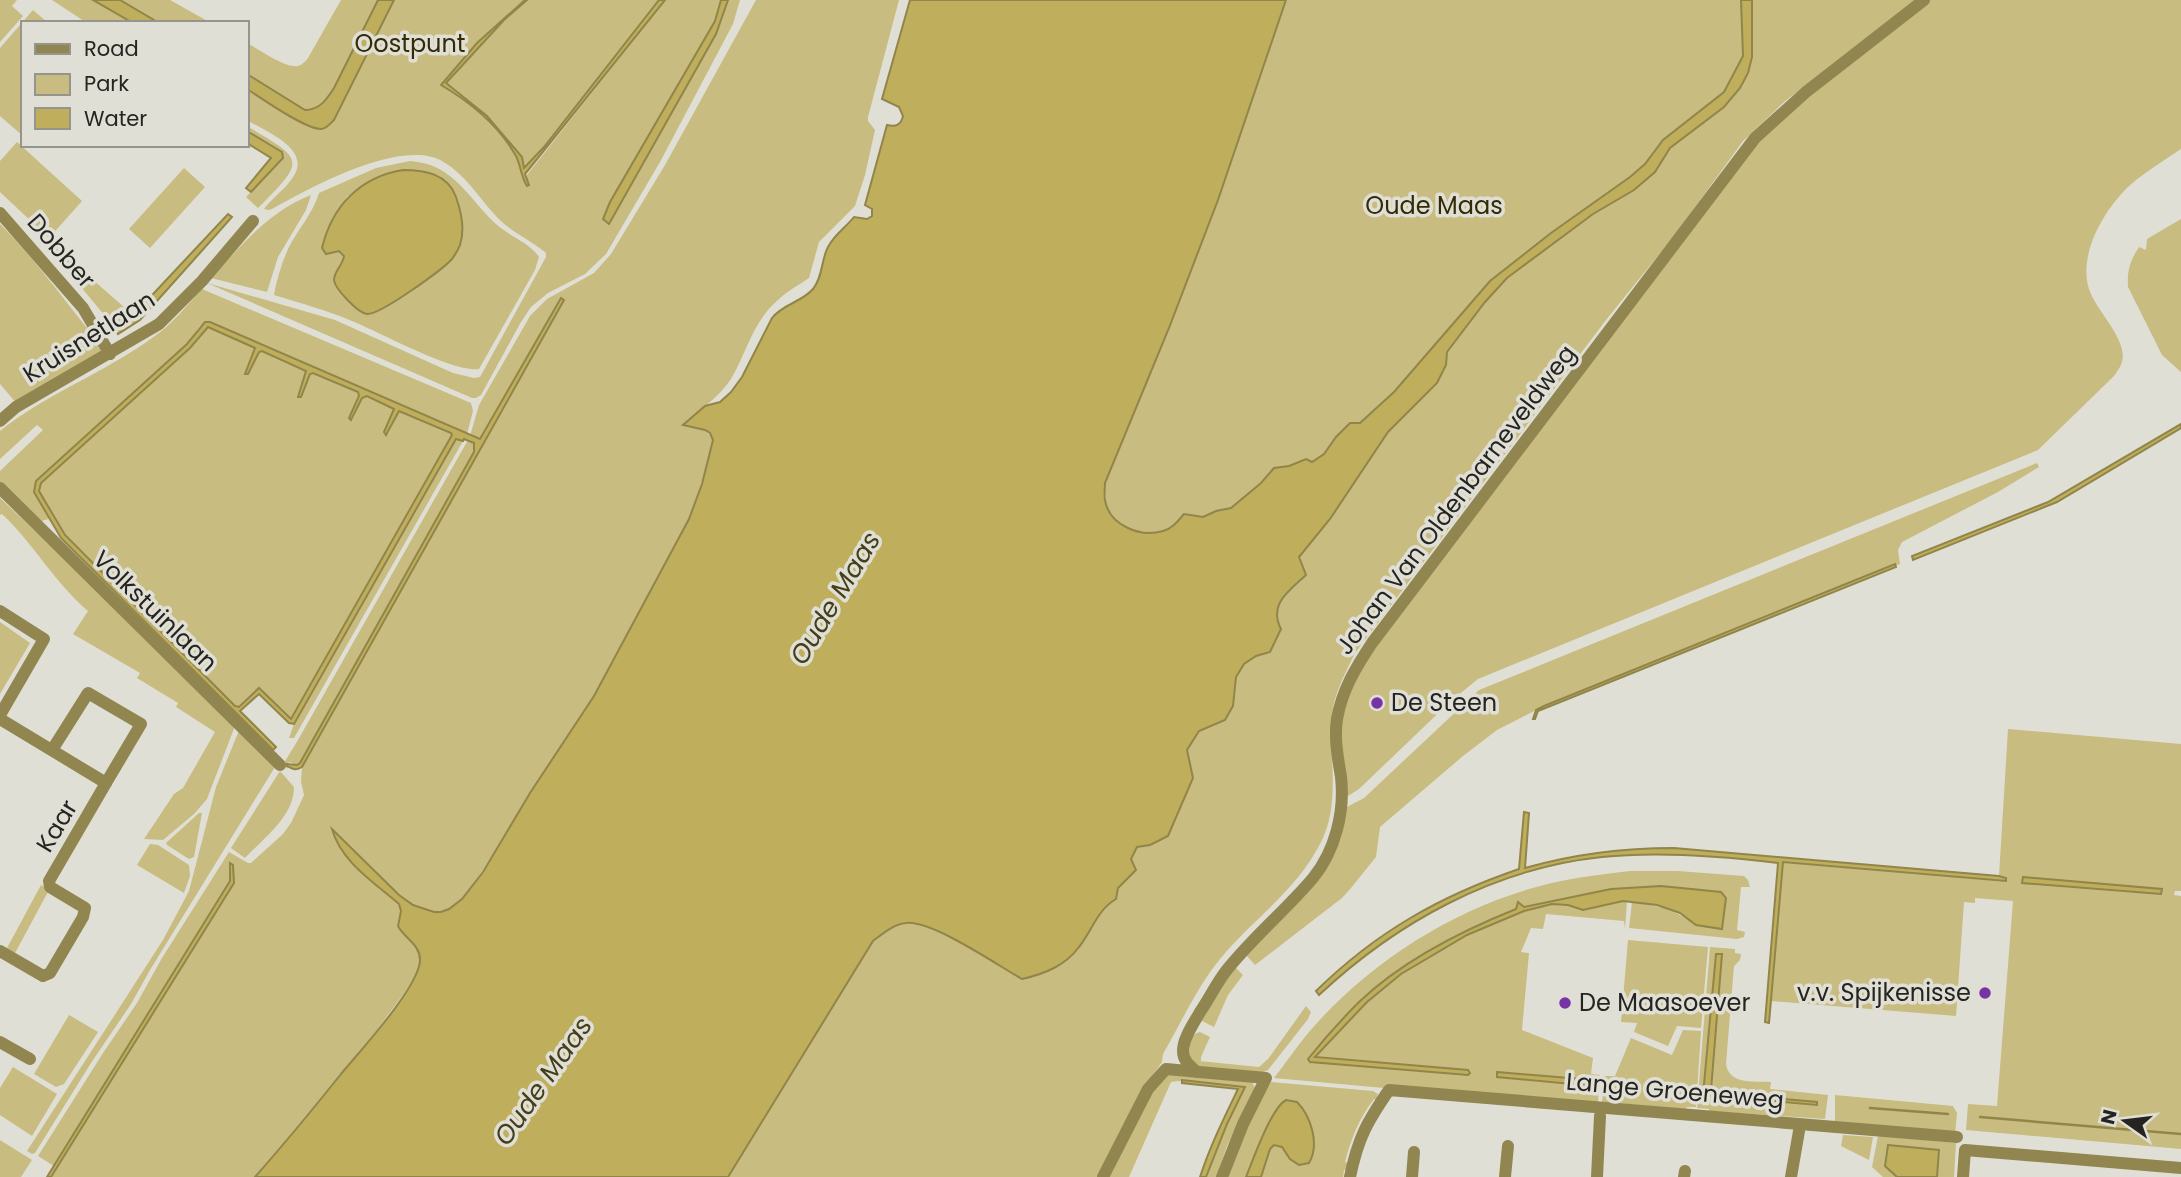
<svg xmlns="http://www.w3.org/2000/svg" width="2181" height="1177" viewBox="0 0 2181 1177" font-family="Poppins,sans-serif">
	<rect width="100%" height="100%" fill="#e0dfd6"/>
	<g fill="#c8bc80" fill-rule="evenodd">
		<polygon points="0,0 17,0 12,6 23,16 0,42"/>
		<polygon points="52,0 93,0 133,23 87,23"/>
		<polygon points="120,0 170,0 211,23 159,23"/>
		<path d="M341,0H378L334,88C327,99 320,110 305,110L247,74V43C258,49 282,66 294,66C300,67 304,63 308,58Z"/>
		<path d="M384,0H525L477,43L441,84C475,106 516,137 523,180L665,0H721L715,21L609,223L716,34L728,0H740L733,24L660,162L606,254L585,274L548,293L531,307L521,322L481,395L476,398H472L207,283L335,320L453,373L474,378L480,377L546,257V253C532,241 515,234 502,222C481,202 468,176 442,161C400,138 310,188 272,209L268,210L264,209C272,198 283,191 291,180C315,150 268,133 247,120V89L286,114L319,129Z"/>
		<polygon points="527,0 659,0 544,147 524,168 522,157 487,116 445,83 504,20"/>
		<path d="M756,0H899L868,117V121L875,130L865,175L855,206L819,242L809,278C799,285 787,291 778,300C753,321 747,352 731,379C719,397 700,410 684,424C696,427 707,427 713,440L707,467L689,519L621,648L594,696L405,992L376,1031L256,1177H51L234,883L233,865L229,869L230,881L54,1166L38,1156L103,1053L137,1003L162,958L229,852L248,863H251L283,834L291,823L304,795L301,782L302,767L564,300L560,298L481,438L470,436L479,405L530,316L547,299L594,273L611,254L665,165Z"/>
		<path d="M1287,0H1916L1784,102L1743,141L1677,232L1606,320L1355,653C1346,672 1333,695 1332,717C1329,757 1340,800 1323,838C1299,889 1255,917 1220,959C1197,987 1181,1023 1163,1054L1162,1062L1143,1090L1099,1177H728L873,940L1106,503L1105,483L1169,328L1218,200Z"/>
		<path d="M1930,0H2181V149C2166,159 2150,169 2136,180C2107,203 2074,257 2091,294C2099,313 2128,341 2122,362C2121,366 2117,372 2114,376L2038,450L1478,679L1451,701L1359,789L1345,798C1341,760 1335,716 1353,680C1362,661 1379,644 1391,627L1757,142L1843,68Z"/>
		<polygon points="33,10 48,23 23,23 23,136 0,116 0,48"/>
		<path d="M247,126C304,160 307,159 258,208L246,197L283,158L282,152L247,131Z"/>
		<polygon points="17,142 82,201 49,238 0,192 0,161"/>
		<path d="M410,161C454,164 467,197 496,224C509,236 530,243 539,257L535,270L479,369C454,373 379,332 352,321C326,310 300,303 274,295C277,278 282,262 289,247C299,228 313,213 319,193L376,168ZM437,175C460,189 465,217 461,243L422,284L369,314L354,307L338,268L344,260L343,253L339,251L326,254L322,247L347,197L367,183Z"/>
		<polygon points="184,168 205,187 150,248 129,229"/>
		<path d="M311,195L306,210L278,257L267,292L211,278C241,246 269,211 311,195Z"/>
		<path d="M2181,219V372L2162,355L2128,287C2127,270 2130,261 2139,247L2146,250L2147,239Z"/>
		<path d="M0,224C29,253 54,286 79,318C87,329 100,342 104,355L18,405L0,384Z"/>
		<polygon points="50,244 52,244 133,315 115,328 47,246"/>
		<path d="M202,289L471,403L473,411L467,434L210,322L200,326L187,344L36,481L34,492L49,519L37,522L0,487V471L43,430L37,425L0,459V431C46,394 104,373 152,338C172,325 186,306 202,289Z"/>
		<polygon points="209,327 255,348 248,374 259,352 262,351 306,371 301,397 310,374 313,373 357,392 359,396 349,418 353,419 362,398 367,396 394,409 388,434 399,411 451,433 452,436 291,719 259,688 238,707 235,707 65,535 39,491 41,483 190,348"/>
		<polygon points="456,438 463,441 294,738 289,738 294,724"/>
		<polygon points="468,440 476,446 474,452 300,763 297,765 289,762 287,769 284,766 284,763 298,740"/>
		<polygon points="2037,463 2039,467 1998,492 1902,542 1898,550 1900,564 1780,610 1536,710 1497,730 1463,756 1380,827 1376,857 1351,888 1342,898 1255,965 1246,955 1308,889 1345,808 1364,798 1479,690"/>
		<path d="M0,498L131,622L235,726L207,799L194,814L163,840L144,839L174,794L183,788L215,732L176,707L178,703L137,678L140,673L73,634L88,611C54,582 34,544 2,514L0,515Z"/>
		<polygon points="0,622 30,643 0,694"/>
		<polygon points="240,728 275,767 150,970 131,1004 91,1063 35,1153 32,1154 27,1151 163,940 189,891 216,787"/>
		<path d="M2008,729L2181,744V891H2175L2174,895L2181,896V1149L1966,1130L1968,1104L1997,1106L2013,901L1975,898V903L1964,902L1956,1016L1771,1001L1783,862L2005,881L2006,877L1999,876ZM2023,877L2161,889V894L2023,883Z"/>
		<path d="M280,771L294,787C294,816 264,838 245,858L231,848Z"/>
		<polygon points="199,813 202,813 194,857 189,859 167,845 166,843"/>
		<polygon points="150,844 158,845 189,865 190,876 184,893 137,865"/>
		<path d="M1630,871H1678L1744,876L1748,880L1750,887H1741L1737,930L1745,932L1744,937L1737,939L1629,928L1632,902C1657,905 1676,910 1696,925L1717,891L1661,886L1611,889L1523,907L1520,905L1517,909L1493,918L1429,951L1395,973L1360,1001L1308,1059L1469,1071L1315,1058L1367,1002L1401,974L1467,935L1524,911L1552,904L1568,905L1583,910L1589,907L1627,901L1625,929L1624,921L1546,914L1543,929L1531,928L1521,952L1529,953L1522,1030L1593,1058L1591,1074L1600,1075L1598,1102L1384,1088L1274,1078C1288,1060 1301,1040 1317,1023C1383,950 1479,894 1577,878C1595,875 1613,873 1630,871ZM1497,1072L1593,1080V1085L1497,1077Z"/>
		<polygon points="41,885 49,890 15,953 7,948"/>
		<polygon points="1628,940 1708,947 1701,1028 1677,1026 1668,1046 1634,1032 1637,1023 1621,1022"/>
		<path d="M1710,947L1735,949V953L1741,954L1740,960L1734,966L1726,1064C1729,1085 1754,1081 1771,1082L1770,1089L1828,1095L1825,1119L1709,1111V1109L1697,1108ZM1716,954L1722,955L1711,1090L1758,1094L1763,1092V1097L1817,1102V1105L1703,1095Z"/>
		<polygon points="1235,967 1243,975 1228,995 1214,1027 1200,1020"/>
		<path d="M1306,1006L1311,1012L1308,1019L1268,1070L1261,1073L1203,1069L1190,1059C1188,1047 1186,1036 1200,1032L1210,1037L1201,1057V1061H1199L1259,1067L1268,1059Z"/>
		<polygon points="69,1015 98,1032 64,1084 56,1087 34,1074"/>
		<polygon points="1683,1030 1701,1031 1696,1107 1687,1107 1686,1109 1602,1102 1605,1076 1615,1076 1631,1038 1672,1055"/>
		<polygon points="13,1067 57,1094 32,1136 0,1115 0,1088"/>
		<polygon points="1169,1075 1252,1082 1256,1090 1227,1146 1216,1177 1206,1177 1227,1124 1245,1087 1178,1081 1171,1082 1129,1177 1109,1177 1156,1084"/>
		<path d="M1271,1082L1373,1091L1378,1094L1376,1100L1374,1099C1359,1118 1351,1139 1345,1162L1348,1163L1347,1170H1344L1343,1177H1261L1270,1149L1274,1145C1283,1145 1286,1152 1290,1159L1311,1130L1300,1104L1265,1131L1246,1177H1226L1257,1105Z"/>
		<polygon points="1835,1095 1953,1106 1957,1113 1955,1134 1835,1121"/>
		<polygon points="1843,1135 1873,1137 1869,1160 1841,1146"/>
		<polygon points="1878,1136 1956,1143 1954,1177 1937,1177 1939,1150 1888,1145 1885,1166 1897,1177 1883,1177 1872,1167"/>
		<polygon points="0,1140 32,1160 21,1177 0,1177"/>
	</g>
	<g fill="#bfaf5c" stroke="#91854a" stroke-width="2" fill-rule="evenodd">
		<polygon points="93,0 120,0 159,23 133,23"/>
		<path d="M378,0H394L334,120C331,123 326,129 321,129C306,130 261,98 247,89V74L305,110C320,110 327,99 334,88Z"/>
		<path d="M525,0H527L504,20L446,83L487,116L522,157L524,168L544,147L659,0H665L525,174L529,185L527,186C521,177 521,166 516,156C499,126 470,102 441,85L477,43Z"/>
		<polygon points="721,0 728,0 716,34 609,224 603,219 610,202 715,21"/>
		<path d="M910,0H1286L1218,200L1169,328L1105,483C1105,488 1104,495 1105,500C1109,525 1140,538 1163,531C1172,529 1178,521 1184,514L1203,517L1216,511L1231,508L1261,483L1274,468L1289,466L1306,459L1312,462L1324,454L1336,437L1350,423H1360L1394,392L1490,281L1551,233L1630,177L1645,164L1663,140L1724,92L1743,56L1741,0H1752V57L1748,73L1740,88L1724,107L1670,148L1655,172L1634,190L1593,214L1507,278L1485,302L1447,352L1446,365L1437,383L1388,432L1330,519L1299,557L1306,575C1289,591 1268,604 1281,629L1270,652L1256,656L1244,664L1236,677L1233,706L1225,720L1199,731L1187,750L1193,778L1168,836L1150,845L1137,847L1131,859L1136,870L1118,888L1116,899C1097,910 1092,931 1079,947C1065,966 1044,974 1022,979C997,965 932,920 906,923C894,924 882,934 873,941L728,1177H255C285,1143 313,1109 341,1074C360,1051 418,988 420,961C421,945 404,938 398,926L401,911L399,904C375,883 341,862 332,829L399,895L413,905L434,912H441L449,909L462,899L483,872L530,793L594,696L689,519L702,484L713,440L710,433L705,430L683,425L705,406L720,402L731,392L742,377L772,318C783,304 802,302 813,289C823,277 821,260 828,247C834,235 846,227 854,217L867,219L872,216V209L865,205L887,125C896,127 901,125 903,116L899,107L882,99Z"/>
		<polygon points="247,131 282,152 283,158 251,192 246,188 271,158 247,143"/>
		<path d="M403,170C425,170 448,174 456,197C461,211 465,230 460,245C458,250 455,255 452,259C442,270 380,315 367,314C358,313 335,289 334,280C334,271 343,265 344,256L339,251L326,254L322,248C332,206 360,177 403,170Z"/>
		<polygon points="228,214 232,217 140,320 118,334 115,328 128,320 140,308"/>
		<path d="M561,298L564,300L302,767C296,771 293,769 287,766V764L297,765L300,763L474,452V443L464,439L463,441L456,439L294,724L289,723L259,694L240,711L276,747L273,750L61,538L34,492L36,481L187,344L205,322H210L480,439ZM208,327L255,348L245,374H248L259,352L262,351L306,371L298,397H301L310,374L313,373L358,392L359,396L349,418L351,420L362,398L367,396L394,409L384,432L386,435L399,411L451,433L452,435L291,719L259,688L239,707L235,706L65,535L39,491L41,483L190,348Z"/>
		<polygon points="2181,424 2181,428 2057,502 1913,560 1912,556 2048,502"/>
		<polygon points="1895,564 1896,567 1538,711 1535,719 1533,719 1536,710 1544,706"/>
		<path d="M1524,812L1529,813L1525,868C1574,854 1622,848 1674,848L1999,876L2006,878V881L1783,862L1769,1023L1765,1022L1778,863C1721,856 1660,851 1602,857C1495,868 1397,922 1319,995L1316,991C1376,932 1440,896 1519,869Z"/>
		<polygon points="230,863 233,865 234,883 51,1177 47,1177 230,881"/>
		<polygon points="2023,877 2162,889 2161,894 2022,883"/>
		<path d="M1661,886L1721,892L1726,898L1722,929L1696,925L1680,913L1657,905L1623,901L1583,910L1568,905L1552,904L1524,911L1467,935L1401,974L1367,1002L1315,1057L1468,1070L1470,1073L1468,1075L1310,1062L1308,1059C1324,1039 1341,1020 1359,1002C1402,961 1461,931 1516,909L1518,902L1524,907L1611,889Z"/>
		<polygon points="1716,954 1722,954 1711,1090 1758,1094 1760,1091 1763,1091 1763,1097 1817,1102 1817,1105 1703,1095"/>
		<polygon points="1497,1072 1593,1080 1593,1086 1497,1077"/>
		<path d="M1182,1080L1245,1087L1227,1124L1206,1177H1200C1210,1146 1224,1118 1238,1089L1182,1083Z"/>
		<path d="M1286,1100L1297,1102C1311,1116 1320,1145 1309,1163L1299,1165L1290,1159L1282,1147L1274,1145L1270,1149L1261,1177H1246C1253,1160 1271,1108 1286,1100Z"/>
		<polygon points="1888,1145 1939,1150 1937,1177 1897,1177 1885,1166"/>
	</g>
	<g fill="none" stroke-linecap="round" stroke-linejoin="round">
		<g stroke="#91854a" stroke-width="2.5">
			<polyline points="1870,1108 1948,1114"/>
			<polyline points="1980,1117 2181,1134"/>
		</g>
		<g stroke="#918650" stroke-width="12">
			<polyline points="0,213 83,308 110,354"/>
			<polyline points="0,421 16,407 159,324 202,281 253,221"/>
			<polyline points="0,488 280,765"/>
			<polyline points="0,611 44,639 0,715"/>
			<polyline points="0,719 106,783 141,724 88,693 52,750"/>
			<polyline points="0,951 43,976 50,973 83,917 85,908 50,887 49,881 106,783"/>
			<polyline points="0,1042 30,1059"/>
			<path d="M1197,1072C1190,1066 1183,1061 1183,1051C1183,1038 1194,1023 1200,1012C1209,999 1216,984 1226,971C1252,938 1286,910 1313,878C1335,851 1345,812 1341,777C1338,758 1334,739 1337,719C1342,690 1356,667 1372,643L1755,138L1806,92L1924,0"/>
			<polyline points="1103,1177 1148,1089 1166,1069 1266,1078 1243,1124 1222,1177"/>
			<path d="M1350,1177C1358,1138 1367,1122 1389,1090L1957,1137"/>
			<polyline points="1412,1177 1414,1152"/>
			<polyline points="1505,1177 1508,1146"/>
			<polyline points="1597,1177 1600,1116"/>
			<polyline points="1684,1177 1685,1171"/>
			<polyline points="1791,1177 1799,1131"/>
			<polyline points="1963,1177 1965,1150 2181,1168"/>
		</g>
	</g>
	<g fill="#7732a5" stroke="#e0dfd6" stroke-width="2.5">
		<circle cx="1377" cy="703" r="7"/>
		<circle cx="1985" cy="993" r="7"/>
		<circle cx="1565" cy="1003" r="7"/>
	</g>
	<g text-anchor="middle" stroke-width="7" stroke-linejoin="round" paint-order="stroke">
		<g font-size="24" fill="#322b06" stroke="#e0dfd6">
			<text x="410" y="52">Oostpunt</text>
			<text x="1434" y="214">Oude Maas</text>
		</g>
		<g font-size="24" fill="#252421" stroke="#e0dfd6">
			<text transform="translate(61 251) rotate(49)" y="8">Dobber</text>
			<text transform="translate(89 337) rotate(-32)" y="8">Kruisnetlaan</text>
			<text transform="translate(1456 500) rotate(-53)" y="8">Johan Van Oldenbarneveldweg</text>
			<text transform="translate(155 611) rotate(44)" y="8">Volkstuinlaan</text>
			<text transform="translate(57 826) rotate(-59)" y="8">Kaar</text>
			<text transform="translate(1675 1091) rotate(5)" y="8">Lange Groeneweg</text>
		</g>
		<g font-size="24" fill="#252421" stroke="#e0dfd6" text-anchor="start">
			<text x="1391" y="711">De Steen</text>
			<text x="1971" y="1001" text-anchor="end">v.v. Spijkenisse</text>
			<text x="1579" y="1011">De Maasoever</text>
		</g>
		<g font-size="26" font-style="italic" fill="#443e19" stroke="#e0dfd6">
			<text transform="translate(835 598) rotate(-59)" y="9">Oude Maas</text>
			<text transform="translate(543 1081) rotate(-55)" y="9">Oude Maas</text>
		</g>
	</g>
	<rect x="21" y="21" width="228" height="126" fill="#e0dfd6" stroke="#95948e" stroke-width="2"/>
	<rect x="35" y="44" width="35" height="10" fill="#918650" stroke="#95948e" stroke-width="2"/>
	<text x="84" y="56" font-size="21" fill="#252421">Road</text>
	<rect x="35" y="74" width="35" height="21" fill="#c8bc80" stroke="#95948e" stroke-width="2"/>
	<text x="84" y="91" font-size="21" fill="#252421">Park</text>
	<rect x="35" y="108" width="35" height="21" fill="#bfaf5c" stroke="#95948e" stroke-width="2"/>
	<text x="84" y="126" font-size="21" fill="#252421">Water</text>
	<g transform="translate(2125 1121) rotate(284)" stroke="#e0dfd6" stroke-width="5" paint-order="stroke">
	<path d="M0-5L12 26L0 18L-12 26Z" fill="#252421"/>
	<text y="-10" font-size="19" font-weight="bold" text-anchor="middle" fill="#252421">N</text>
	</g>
</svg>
